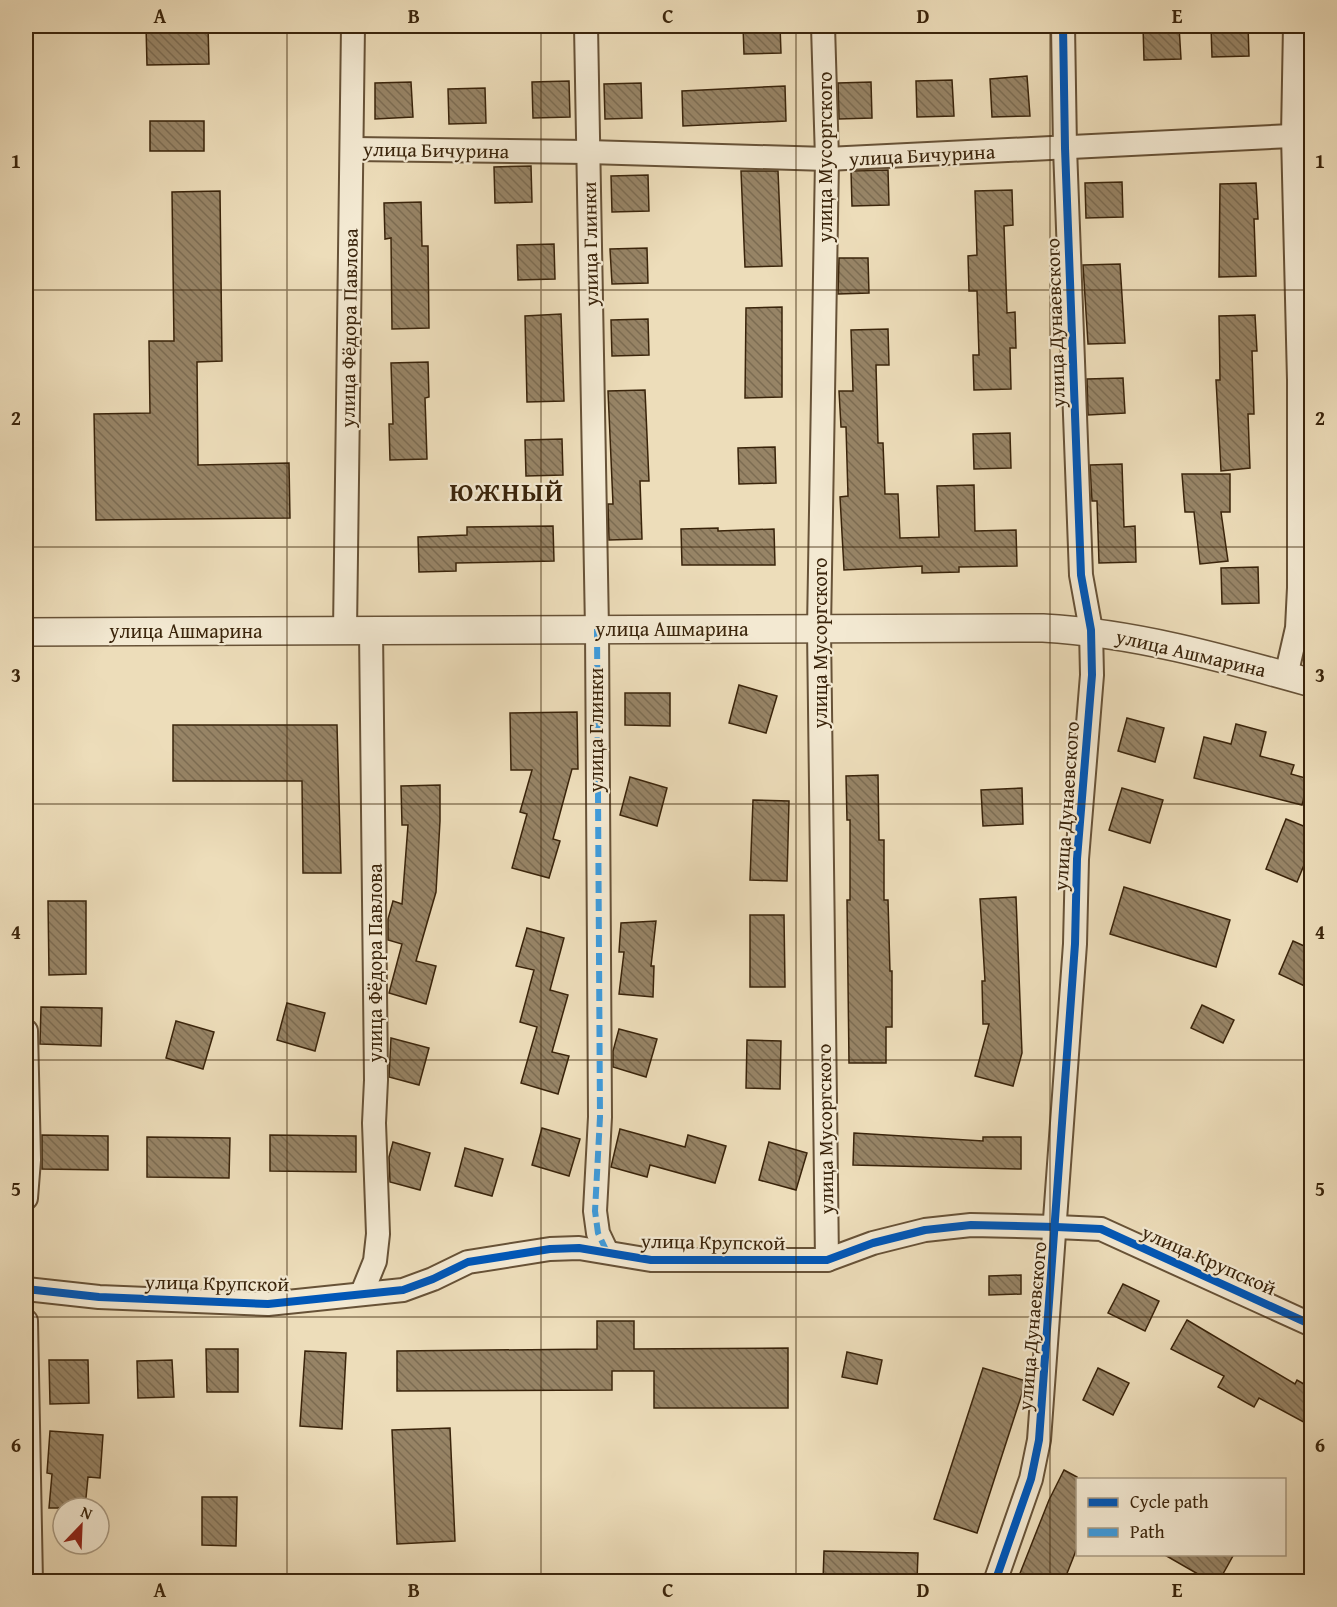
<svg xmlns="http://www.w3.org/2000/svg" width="1337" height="1607" viewBox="0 0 1337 1607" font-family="'Gentium Book Plus',serif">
	<defs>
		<pattern id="building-back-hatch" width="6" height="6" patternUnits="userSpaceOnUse" patternTransform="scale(1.5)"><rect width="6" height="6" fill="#978466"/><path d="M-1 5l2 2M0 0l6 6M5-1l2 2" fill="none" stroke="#7c6c52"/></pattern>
	</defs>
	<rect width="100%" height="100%" fill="#edddba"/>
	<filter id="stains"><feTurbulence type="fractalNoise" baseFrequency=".00333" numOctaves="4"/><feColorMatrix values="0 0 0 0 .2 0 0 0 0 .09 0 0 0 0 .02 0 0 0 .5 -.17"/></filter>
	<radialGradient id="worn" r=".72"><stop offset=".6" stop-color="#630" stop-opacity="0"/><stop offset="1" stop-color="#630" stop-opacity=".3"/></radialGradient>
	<g fill="url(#building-back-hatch)" stroke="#3a240b" stroke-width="1.5">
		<polygon points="146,26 208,26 209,64 147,65"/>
		<polygon points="743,26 780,26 781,53 744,54"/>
		<polygon points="1143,26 1179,26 1181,59 1144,60"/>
		<polygon points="1211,26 1248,26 1249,56 1212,57"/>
		<polygon points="1027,76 1030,116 992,117 990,79"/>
		<polygon points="952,80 954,116 917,117 916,81"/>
		<polygon points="569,81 570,117 533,118 532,82"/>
		<polygon points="411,82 413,117 375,119 375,83"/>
		<polygon points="871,82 872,118 839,119 838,83"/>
		<polygon points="641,83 642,118 605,119 604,84"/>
		<polygon points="785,86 786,121 683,126 682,91"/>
		<polygon points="485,88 486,123 449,124 448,89"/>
		<rect x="150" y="121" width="54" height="30"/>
		<polygon points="531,166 532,202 495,203 494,167"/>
		<polygon points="888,170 889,205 852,206 851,171"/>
		<polygon points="741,171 778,171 782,266 745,267"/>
		<polygon points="648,175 649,211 612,212 611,176"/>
		<polygon points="1122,182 1123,217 1086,218 1085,183"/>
		<polygon points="1256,183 1258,219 1254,219 1256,276 1219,277 1220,184"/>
		<polygon points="1012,190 1013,225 1004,226 1007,313 1015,312 1016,348 1010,348 1011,389 974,390 973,355 979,355 977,291 969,291 968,256 977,255 975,191"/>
		<polygon points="220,191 222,361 197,362 198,465 289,463 290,518 96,520 94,414 150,413 149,341 174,341 172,192"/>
		<polygon points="421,202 422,246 428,246 429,328 392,329 391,238 385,239 384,203"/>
		<polygon points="554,244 555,279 518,280 517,245"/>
		<polygon points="647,248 648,283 612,284 610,249"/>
		<polygon points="839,258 868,258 869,293 838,294"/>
		<polygon points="1120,264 1125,343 1088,344 1083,265"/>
		<polygon points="782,307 782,397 745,398 746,308"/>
		<polygon points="561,314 564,401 527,402 525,316"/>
		<polygon points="1255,315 1257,351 1252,351 1254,414 1248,414 1250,468 1221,471 1216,380 1220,380 1219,316"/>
		<polygon points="648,319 649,355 612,356 611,320"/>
		<polygon points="888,329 889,365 876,365 878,443 883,443 885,494 898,494 900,538 939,537 937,486 974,485 975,531 1016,530 1017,566 959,567 959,572 922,573 922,566 844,570 840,497 848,496 846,427 841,427 839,391 853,391 851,330"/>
		<polygon points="428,362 429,397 425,398 427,459 390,460 389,424 393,424 391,363"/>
		<polygon points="1123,378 1125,413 1088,415 1087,379"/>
		<polygon points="645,390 649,481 640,481 642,539 609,540 608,504 613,504 608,391"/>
		<polygon points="1010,433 1011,468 974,469 973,434"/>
		<polygon points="562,439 563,475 526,476 525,440"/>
		<polygon points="775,447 776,483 739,484 738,448"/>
		<polygon points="1122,464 1124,527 1135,526 1136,562 1099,563 1097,501 1092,501 1090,465"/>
		<polygon points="1182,474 1230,474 1230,512 1221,512 1228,561 1200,564 1194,512 1185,512"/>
		<polygon points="553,526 554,561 456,563 456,571 419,572 418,537 467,535 467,527"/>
		<polygon points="718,528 718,531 774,529 775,565 682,565 681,529"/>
		<polygon points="1258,567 1259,603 1222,604 1221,568"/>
		<polygon points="739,685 777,696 766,733 729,723"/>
		<polygon points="625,693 670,693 670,726 625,725"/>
		<polygon points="577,712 578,769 572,769 553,839 560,841 549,878 512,868 527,814 520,812 532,770 511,770 510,713"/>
		<polygon points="1127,718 1164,728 1155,762 1118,751"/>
		<polygon points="1236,724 1266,732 1260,756 1294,765 1291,774 1309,779 1302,805 1194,778 1204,737 1231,744"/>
		<polygon points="173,725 337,725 341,873 303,873 302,781 173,781"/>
		<polygon points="878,775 879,840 884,840 884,900 888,900 890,971 892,971 892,1027 886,1027 886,1063 849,1063 847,900 850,900 850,820 847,820 846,776"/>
		<polygon points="630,777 667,788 657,826 620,815"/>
		<polygon points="440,785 440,821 436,892 416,961 436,966 426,1004 389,993 402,944 388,940 388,919 393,901 402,904 408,825 402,825 401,786"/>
		<polygon points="1022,788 1023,824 983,826 981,790"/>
		<polygon points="1122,788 1163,800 1150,843 1109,830"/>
		<polygon points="753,800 789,801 787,881 750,880"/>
		<polygon points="1286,819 1311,829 1311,848 1297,882 1266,869"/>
		<polygon points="1124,887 1230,920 1216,967 1110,934"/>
		<polygon points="1016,897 1022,1053 1013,1086 975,1076 989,1024 983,1024 982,981 985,981 980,899"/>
		<polygon points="48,901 86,901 86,974 49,975"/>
		<polygon points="750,915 784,915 785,987 750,987"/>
		<polygon points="656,921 651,966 654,966 653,997 619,994 624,952 619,952 621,923"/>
		<polygon points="527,928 564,938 550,990 568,995 552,1052 569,1056 558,1094 521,1083 537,1027 520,1022 534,970 516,966"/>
		<polygon points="1293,941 1311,949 1311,989 1279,974"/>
		<polygon points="287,1003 325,1013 315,1051 277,1040"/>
		<polygon points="1202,1005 1234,1020 1223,1043 1191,1028"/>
		<polygon points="41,1007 102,1008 101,1046 40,1044"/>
		<polygon points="176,1021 214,1032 203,1069 166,1058"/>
		<polygon points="619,1029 657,1039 646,1077 613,1067 613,1051"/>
		<polygon points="391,1038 429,1048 419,1085 389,1077"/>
		<polygon points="747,1040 781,1041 780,1089 746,1088"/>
		<polygon points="542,1128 580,1139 569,1176 532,1165"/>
		<polygon points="620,1129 685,1147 688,1135 726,1146 715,1183 650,1165 647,1177 611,1167"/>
		<polygon points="854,1133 983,1141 983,1137 1021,1137 1021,1169 853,1165"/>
		<polygon points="42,1135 108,1136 108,1170 42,1169"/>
		<polygon points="270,1135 356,1136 356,1172 270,1171"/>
		<polygon points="147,1137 230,1138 229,1178 147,1177"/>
		<polygon points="393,1142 430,1153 420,1190 390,1182 389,1157"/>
		<polygon points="769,1142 807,1153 796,1190 759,1180"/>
		<polygon points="465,1148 503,1159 492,1196 455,1186"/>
		<polygon points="1021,1275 1021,1294 989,1295 989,1276"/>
		<polygon points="1123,1284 1159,1301 1145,1331 1108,1313"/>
		<polygon points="1187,1320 1295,1384 1297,1380 1311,1388 1311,1426 1259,1398 1254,1407 1218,1387 1224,1376 1171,1349"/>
		<polygon points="597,1321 634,1321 634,1349 788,1348 788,1408 654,1408 654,1371 612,1371 612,1390 397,1391 397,1351 597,1349"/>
		<polygon points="206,1349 238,1349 238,1392 207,1392"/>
		<polygon points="305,1351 346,1353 342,1429 300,1426"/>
		<polygon points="847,1352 882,1360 877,1384 842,1377"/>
		<polygon points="49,1360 88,1360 89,1403 50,1404"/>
		<polygon points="172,1360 174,1397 138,1398 137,1361"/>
		<polygon points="983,1368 1026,1381 977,1533 934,1519"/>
		<polygon points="1098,1368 1129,1383 1113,1415 1083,1400"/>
		<polygon points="450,1428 455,1541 397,1544 392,1430"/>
		<polygon points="50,1431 103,1435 100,1478 88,1477 85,1508 49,1508 52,1474 47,1473"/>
		<polygon points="1064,1470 1077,1477 1077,1548 1064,1581 1017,1581 1049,1500"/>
		<polygon points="202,1497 237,1497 236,1546 202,1545"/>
		<polygon points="824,1551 918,1553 917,1581 823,1581"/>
		<polygon points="1163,1554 1234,1554 1219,1581 1210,1581"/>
	</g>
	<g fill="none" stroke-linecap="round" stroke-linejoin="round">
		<defs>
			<g id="minor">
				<polyline points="586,26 597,629 600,1117 595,1211 598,1233 607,1252"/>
				<polyline points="823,26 827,159 819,629 827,1260"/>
				<polyline points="353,149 588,152 827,159 1312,135"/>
				<polyline points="345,631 353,26"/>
				<polyline points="1286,676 1297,628 1299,588 1299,380 1293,135 1295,26"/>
				<polyline points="26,1031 29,1160 26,1198"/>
				<polyline points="26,1289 99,1297 268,1304 403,1290 433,1279 468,1262 550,1249 579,1248 651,1260 827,1260 873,1243 925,1230 971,1225 1056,1227 1101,1229 1312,1325"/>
				<polyline points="362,1293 375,1261 378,1234 374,1123 376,1080 371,630"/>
				<polyline points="26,1321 31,1582"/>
				<polyline points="995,1582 1031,1479 1039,1440 1075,944 1077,859 1092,675 1091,630 1081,575 1065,148 1063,26"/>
			</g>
			<path id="tertiary" d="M26,632L1043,628C1135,633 1223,658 1312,683"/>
		</defs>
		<use href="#minor" stroke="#675237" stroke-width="26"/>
		<use href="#tertiary" stroke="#675237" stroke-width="30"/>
		<use href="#minor" stroke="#f3e9d2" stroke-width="22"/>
		<use href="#tertiary" stroke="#f3e9d2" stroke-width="27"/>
		<polyline stroke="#3e9cde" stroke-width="6" stroke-dasharray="12 6" stroke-linecap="butt" points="597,629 600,1117 595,1211 598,1233 607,1252"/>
		<defs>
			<g id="cycleway">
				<polyline points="26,1289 99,1297 268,1304 403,1290 433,1279 468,1262 550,1249 579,1248 651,1260 827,1260 873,1243 925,1230 971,1225 1056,1227 1101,1229 1312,1325"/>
				<polyline points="995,1582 1031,1479 1039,1440 1075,944 1077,859 1092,675 1091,630 1081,575 1065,148 1063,26"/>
			</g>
		</defs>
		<use href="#cycleway" stroke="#f3e9d2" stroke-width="11"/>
		<use href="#cycleway" stroke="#0057b8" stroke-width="8"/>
	</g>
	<path fill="none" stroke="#3a240b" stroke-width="1.5" stroke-opacity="0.55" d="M287,26V1582M541,26V1582M796,26V1582M1050,26V1582M26,290H1312M26,547H1312M26,804H1312M26,1060H1312M26,1317H1312"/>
	<g text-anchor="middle" stroke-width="4.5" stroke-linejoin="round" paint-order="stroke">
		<g font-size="20" fill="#3a240b" stroke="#f3e9d2">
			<text transform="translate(436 150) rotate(1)" y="7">улица Бичурина</text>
			<text transform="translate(922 155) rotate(-3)" y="7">улица Бичурина</text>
			<text transform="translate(825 157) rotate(-90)" y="7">улица Мусоргского</text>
			<text transform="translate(590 244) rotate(-91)" y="7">улица Глинки</text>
			<text transform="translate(1055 323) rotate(-92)" y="7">улица Дунаевского</text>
			<text transform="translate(349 328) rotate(-89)" y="7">улица Фёдора Павлова</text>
			<text x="672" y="636">улица Ашмарина</text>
			<text x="186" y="638">улица Ашмарина</text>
			<text transform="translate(820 643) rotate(-90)" y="7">улица Мусоргского</text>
			<text transform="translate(1191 653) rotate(13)" y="7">улица Ашмарина</text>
			<text transform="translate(596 730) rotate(-90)" y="7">улица Глинки</text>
			<text transform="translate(1066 806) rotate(-86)" y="7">улица Дунаевского</text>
			<text transform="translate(375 963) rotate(-90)" y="7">улица Фёдора Павлова</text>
			<text transform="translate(825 1129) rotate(-91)" y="7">улица Мусоргского</text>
			<text transform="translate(713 1242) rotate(1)" y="7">улица Крупской</text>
			<text transform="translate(1209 1260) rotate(24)" y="7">улица Крупской</text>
			<text transform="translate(217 1283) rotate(1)" y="7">улица Крупской</text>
			<text transform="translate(1032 1326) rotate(-85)" y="7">улица Дунаевского</text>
		</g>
		<g font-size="26" font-weight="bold" letter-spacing="1.5" fill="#3a240b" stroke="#f3e9d2">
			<text x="507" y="501">ЮЖНЫЙ</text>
		</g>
	</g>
	<rect width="1337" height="1607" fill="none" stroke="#edddba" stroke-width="66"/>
	<rect x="1076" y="1478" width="210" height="78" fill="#f3e9d2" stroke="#a99a82" stroke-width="1.5"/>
	<rect x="1088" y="1498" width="30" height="9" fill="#0057b8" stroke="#a99a82" stroke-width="1.5"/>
	<text x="1130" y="1508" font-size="18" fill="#3a240b">Cycle path</text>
	<rect x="1088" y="1528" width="30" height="9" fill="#3e9cde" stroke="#a99a82" stroke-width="1.5"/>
	<text x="1130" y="1538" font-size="18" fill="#3a240b">Path</text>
	<g transform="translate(81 1526) rotate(23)"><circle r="28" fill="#f3e9d2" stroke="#a99a82" stroke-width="1.5"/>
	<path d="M0-4.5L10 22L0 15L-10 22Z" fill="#8f2418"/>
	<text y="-9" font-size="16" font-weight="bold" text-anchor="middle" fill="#3a240b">N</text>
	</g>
	<rect x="33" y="33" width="1271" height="1541" fill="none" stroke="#3a240b" stroke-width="2"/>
	<g font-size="20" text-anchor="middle" font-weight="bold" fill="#3a240b">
		<text x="160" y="23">A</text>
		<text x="414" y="23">B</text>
		<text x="668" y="23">C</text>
		<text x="923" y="23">D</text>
		<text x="1177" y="23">E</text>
		<text x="16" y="168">1</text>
		<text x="1320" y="168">1</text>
		<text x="16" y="425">2</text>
		<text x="1320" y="425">2</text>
		<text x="16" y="682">3</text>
		<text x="1320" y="682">3</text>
		<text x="16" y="939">4</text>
		<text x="1320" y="939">4</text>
		<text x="16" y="1196">5</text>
		<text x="1320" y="1196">5</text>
		<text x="16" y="1452">6</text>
		<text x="1320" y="1452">6</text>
		<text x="160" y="1597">A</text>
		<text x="414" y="1597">B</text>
		<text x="668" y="1597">C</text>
		<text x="923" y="1597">D</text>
		<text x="1177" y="1597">E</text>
	</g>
	<rect width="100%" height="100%" filter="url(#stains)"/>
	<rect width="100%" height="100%" fill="url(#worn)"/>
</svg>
